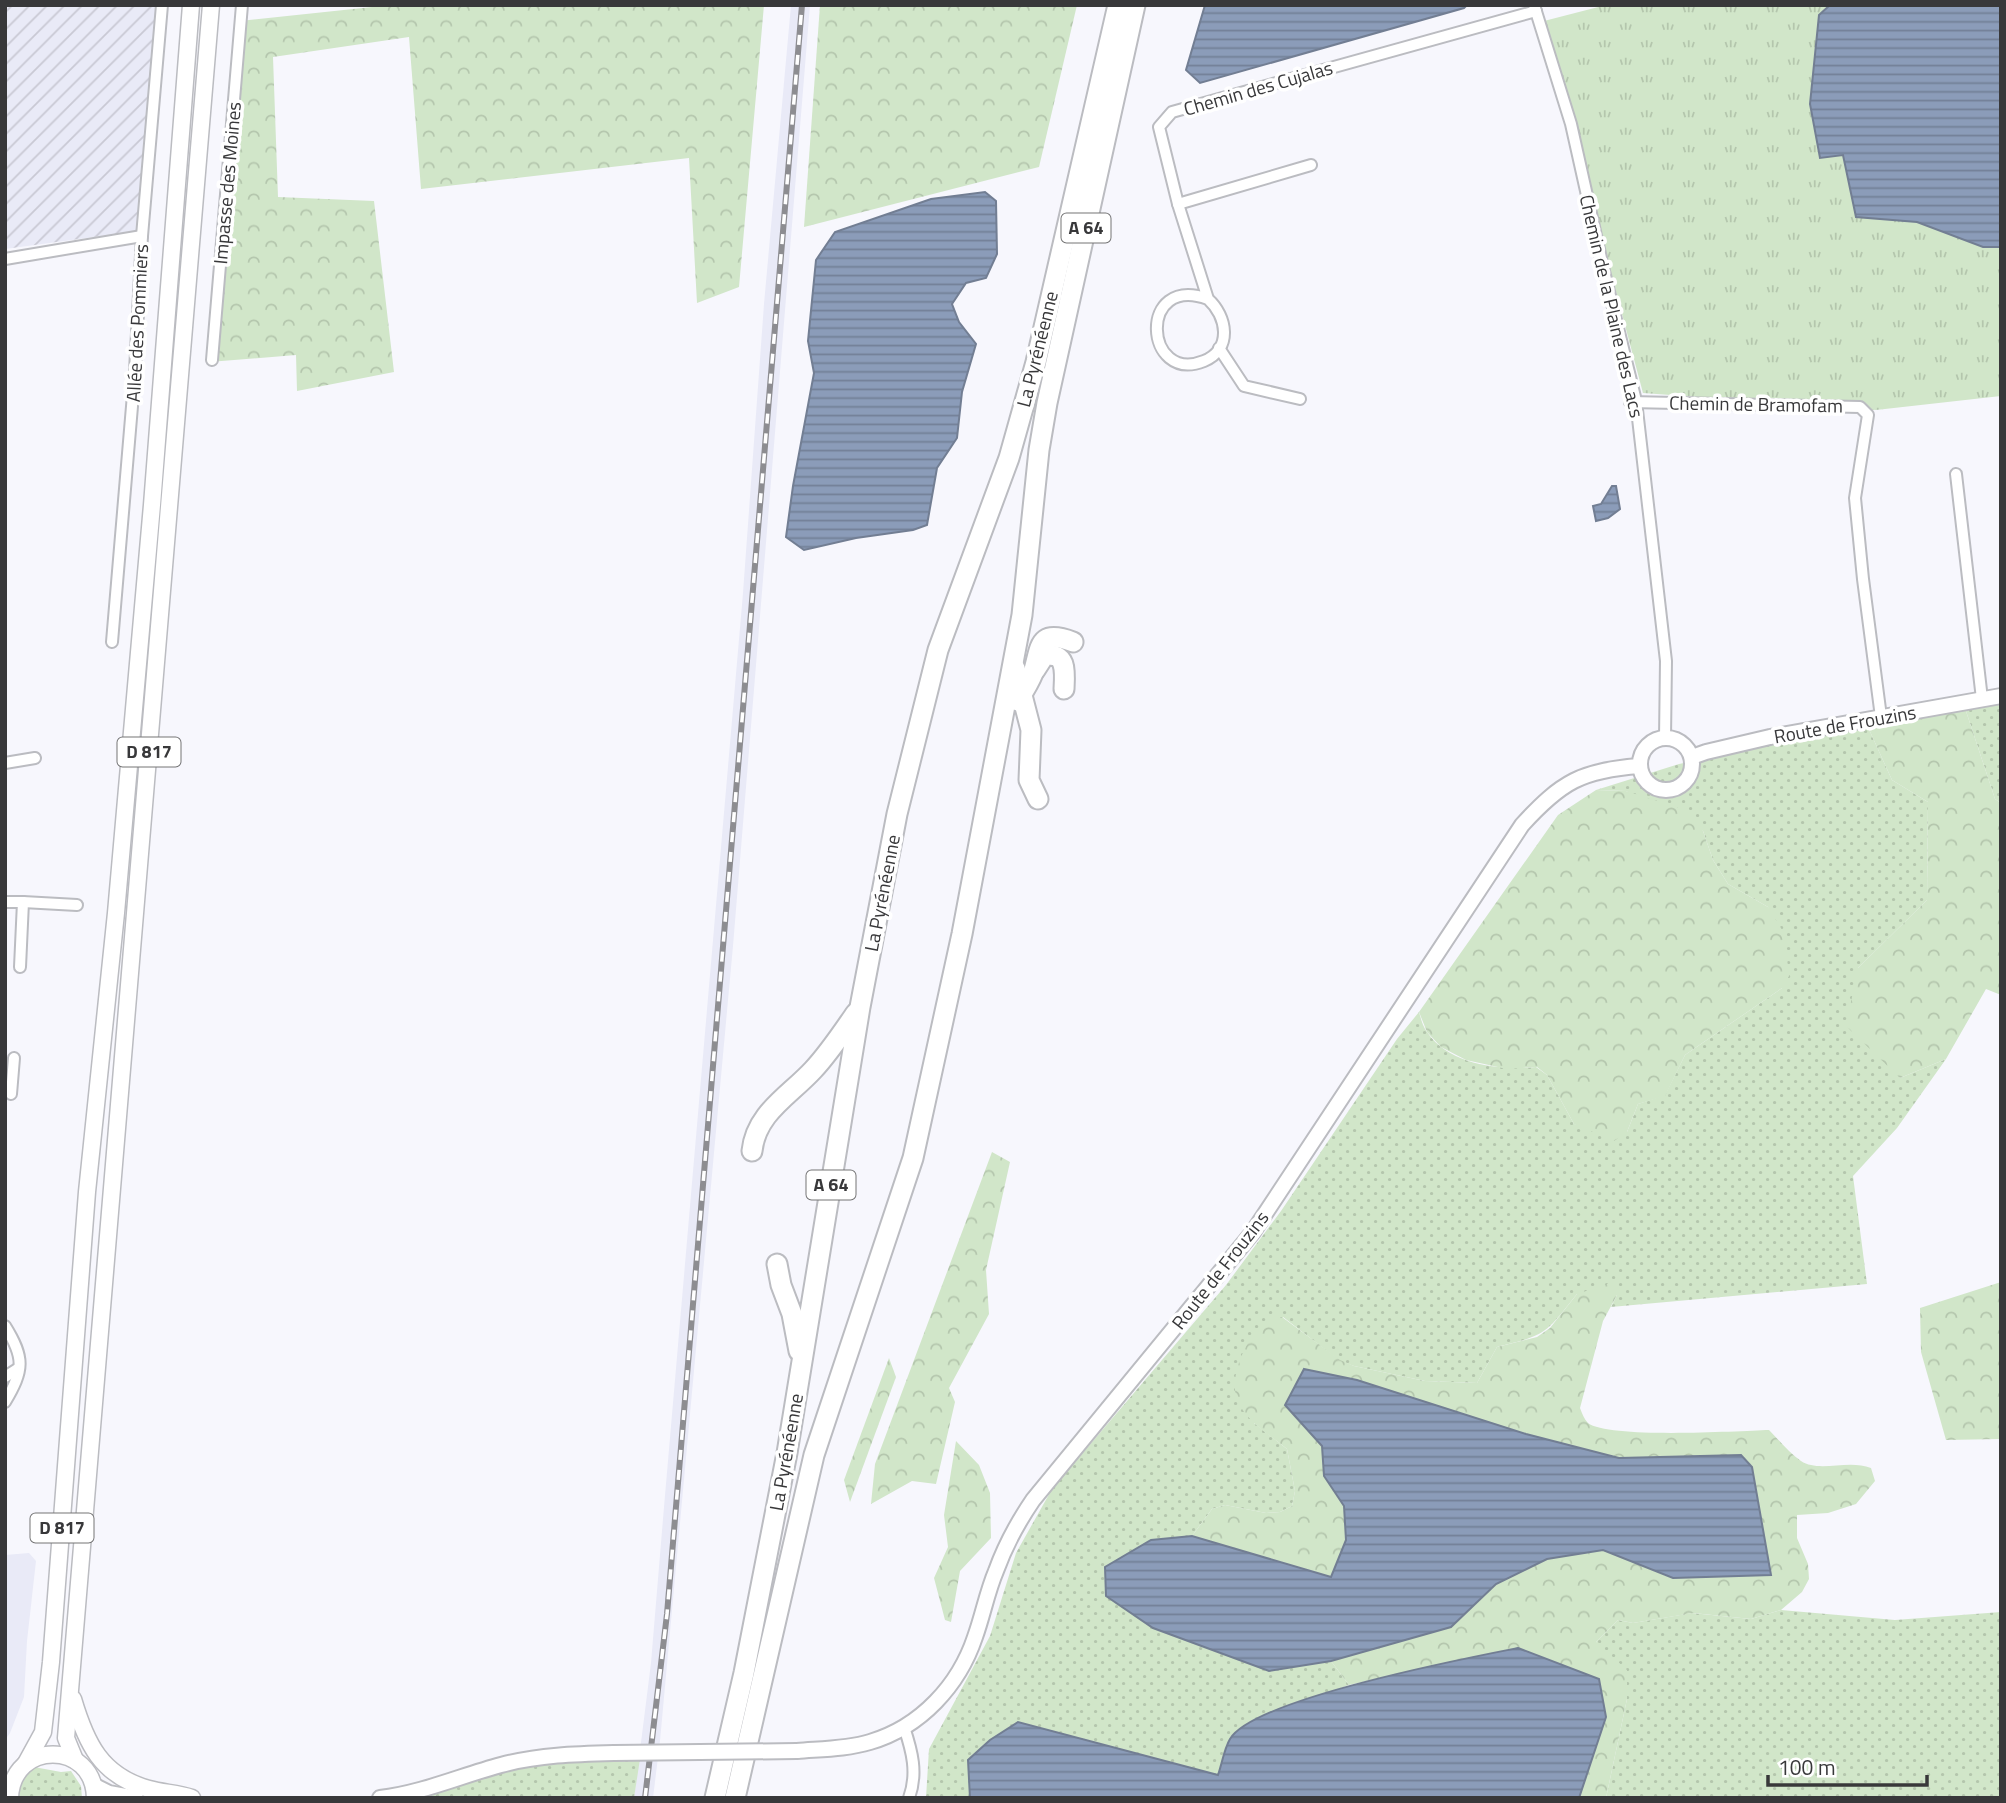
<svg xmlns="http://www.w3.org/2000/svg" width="2006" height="1803" viewBox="0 0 2006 1803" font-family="'Titillium Web',sans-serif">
	<defs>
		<pattern id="industrial-furrows" width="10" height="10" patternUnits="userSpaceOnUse" patternTransform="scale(1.75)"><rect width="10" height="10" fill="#e9eaf7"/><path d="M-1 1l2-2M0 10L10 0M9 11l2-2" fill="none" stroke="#c9c9d4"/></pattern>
		<pattern id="grass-dots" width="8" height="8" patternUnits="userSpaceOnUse" patternTransform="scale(1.75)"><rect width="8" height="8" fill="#d1e6c9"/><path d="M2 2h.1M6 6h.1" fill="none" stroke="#b4c6ad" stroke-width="1.8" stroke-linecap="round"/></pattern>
		<pattern id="forest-crowns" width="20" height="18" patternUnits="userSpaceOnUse" patternTransform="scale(1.75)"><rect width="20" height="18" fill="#d1e6c9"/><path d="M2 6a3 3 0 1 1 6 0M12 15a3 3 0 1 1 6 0" fill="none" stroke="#b4c6ad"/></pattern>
		<pattern id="park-tufts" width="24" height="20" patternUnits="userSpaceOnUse" patternTransform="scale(1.75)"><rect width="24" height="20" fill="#d1e6c9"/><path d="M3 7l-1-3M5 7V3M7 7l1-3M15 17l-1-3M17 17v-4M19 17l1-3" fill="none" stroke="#b4c6ad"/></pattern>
		<pattern id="water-rules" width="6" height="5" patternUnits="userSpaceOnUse" patternTransform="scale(1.75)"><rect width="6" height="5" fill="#8b9cb9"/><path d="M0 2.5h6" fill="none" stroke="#738097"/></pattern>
	</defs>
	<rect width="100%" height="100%" fill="#f7f7fd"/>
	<g fill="#e9eaf7">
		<polygon points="791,5 810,5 733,946 660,1741 653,1798 634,1798 651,1663 664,1507 743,593 764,304"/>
		<polygon points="29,1553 36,1561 27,1641 24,1697 10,1733 5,1740 5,1555"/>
	</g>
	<polygon fill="url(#industrial-furrows)" points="5,5 157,5 138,231 5,249"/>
	<g fill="url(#grass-dots)">
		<polygon points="2001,700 2001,803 1995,799 1964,705"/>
		<path d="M1867,725L1892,780L1928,802L1927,900L1858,968L1900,1078L1946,1059L1897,1128L1853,1176L1867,1284L1611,1307L1617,1295L1577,1294C1545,1334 1547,1335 1497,1347L1477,1383L1425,1381L1354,1366L1340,1361L1283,1317L1254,1423L1287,1449L1295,1491L1292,1506L1280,1512L1266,1513L1225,1505L1212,1509L1192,1536L1151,1540L1269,1671L1331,1661L1349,1685L1251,1721L1230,1738L1219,1775L1018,1722L968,1760L970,1798H926L929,1749L990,1636L1016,1553L1052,1489L1226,1285L1281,1211L1397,1039L1419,1012C1421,1019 1423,1027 1427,1032C1450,1066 1501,1070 1536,1067L1547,1075L1574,1124L1627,1132L1638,1104L1665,1095L1685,1055L1782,988L1768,907L1728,884L1713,860L1703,831L1626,791L1596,790L1679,764Z"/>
		<polygon points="1781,1610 1895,1620 2001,1612 2001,1798 1606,1798 1627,1699 1596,1642 1618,1620 1633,1623 1692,1613 1751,1619"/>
		<polygon points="640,1759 634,1798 419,1798 507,1770 549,1762"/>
		<path d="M34,1767L61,1772L71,1771L81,1786L82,1798H18C18,1784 24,1776 34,1767Z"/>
	</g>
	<g fill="url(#forest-crowns)">
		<polygon points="391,5 764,5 739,287 697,303 689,158 421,189 409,37 273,57 278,197 374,201 394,372 297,391 296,355 209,362 240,21"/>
		<polygon points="820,5 1077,5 1039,167 804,227"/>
		<polygon points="1964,705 1995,799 2001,803 2001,995 1986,989 1946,1059 1900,1078 1846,1026 1858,968 1927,900 1928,802 1892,780 1867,725"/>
		<polygon points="1596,790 1626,791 1683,809 1703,831 1713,860 1728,884 1768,907 1784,933 1789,976 1782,988 1685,1055 1665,1096 1638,1104 1627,1132 1614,1141 1574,1124 1547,1075 1537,1067 1507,1069 1466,1060 1441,1047 1427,1032 1419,1012 1558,815"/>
		<polygon points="992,1152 1010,1162 986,1270 989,1314 949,1388 955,1402 936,1484 912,1481 871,1504 875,1464"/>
		<path d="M1616,1281L1617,1295L1603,1321L1580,1408C1582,1413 1584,1419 1588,1423C1609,1439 1737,1431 1769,1430C1779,1440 1789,1453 1801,1461C1819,1473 1848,1459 1871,1468L1875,1481L1856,1504L1828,1513L1797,1515V1538L1808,1564L1809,1579L1802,1592L1781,1610L1751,1619L1693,1613L1633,1623L1618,1620L1596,1642L1627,1670V1699L1606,1798H1579L1606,1717L1459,1660L1349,1685L1331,1661L1451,1627L1496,1584L1547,1559L1603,1550L1673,1578L1771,1575L1752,1467L1741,1455L1619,1458L1526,1434L1357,1380L1285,1405L1322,1446L1324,1476L1345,1506L1346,1540L1331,1578L1192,1536L1212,1509L1225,1505L1266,1513L1280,1512L1292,1506L1295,1491L1287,1449C1270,1435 1245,1421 1237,1399C1228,1377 1248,1333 1267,1320C1270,1318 1278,1318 1282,1317L1340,1360L1354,1366L1425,1381L1477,1383L1497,1347L1537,1337L1550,1328L1577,1294Z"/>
		<polygon points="2001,1282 2001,1439 1946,1440 1921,1352 1920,1308"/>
		<polygon points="889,1358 896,1377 850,1502 844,1480"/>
		<polygon points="956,1441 979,1465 990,1493 991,1538 960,1571 951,1622 945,1620 934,1578 948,1547 944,1515"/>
	</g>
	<polygon fill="url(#park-tufts)" points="1606,5 1830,5 1819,15 1816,54 1820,158 1843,155 1856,217 1917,222 1983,247 2001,247 2001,396 1876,410 1643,393 1544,21"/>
	<g fill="url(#water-rules)" stroke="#727e93" stroke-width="2">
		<polygon points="1205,5 1467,5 1464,8 1200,83 1186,70"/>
		<polygon points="1830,5 2001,5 2001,247 1983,247 1917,222 1856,217 1843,155 1820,158 1810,104 1819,15"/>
		<polygon points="985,192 996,201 997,254 986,278 966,283 952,304 959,322 976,344 962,392 957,438 937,468 927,525 913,530 856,538 804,550 786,537 793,486 814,373 808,341 816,260 835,232 931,199"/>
		<polygon points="1612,486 1616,486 1620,509 1608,518 1596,521 1593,506 1601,504"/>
		<polygon points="1304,1369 1357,1380 1526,1434 1619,1458 1741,1455 1752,1467 1771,1575 1673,1578 1603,1550 1547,1559 1496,1584 1451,1627 1331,1661 1269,1671 1153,1628 1106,1596 1105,1567 1151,1540 1192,1536 1331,1577 1346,1540 1344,1506 1324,1476 1322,1446 1285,1405"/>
		<path d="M1518,1648L1599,1679L1606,1717L1579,1798H970L968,1760L990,1740L1018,1722L1218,1775C1222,1764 1224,1749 1230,1739C1254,1699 1467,1658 1518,1648Z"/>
	</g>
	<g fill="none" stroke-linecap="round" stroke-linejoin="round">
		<defs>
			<g id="street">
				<polyline points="1534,5 1571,124 1603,267 1636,401 1666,661 1665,738"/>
				<polyline points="1178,204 1311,165"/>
				<polyline points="5,259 142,236"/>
				<path d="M1208,299C1137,273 1144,385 1204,361C1233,349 1227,316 1208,299L1178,204L1159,127L1172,112L1536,11"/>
				<polyline points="1219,348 1244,386 1300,399"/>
				<polyline points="212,360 242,5"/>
				<polyline points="1630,402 1860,407 1868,415 1855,498 1863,579 1881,717"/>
				<polyline points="1956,474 1982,699"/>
				<polyline points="112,642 135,371 142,236 162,5"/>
				<polyline points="5,763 35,758"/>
				<polyline points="5,902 23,902 20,967"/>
				<polyline points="23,902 77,905"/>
				<polyline points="11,1094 14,1058"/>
				<path d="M5,1326C25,1358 24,1370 5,1402"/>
				<polyline points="5,1377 19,1368"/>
				<path d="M904,1727C912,1751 918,1773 909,1798"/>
			</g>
			<g id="secondary">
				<circle cx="1666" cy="764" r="26"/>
				<polyline points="1692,757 1706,752 1770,737 2001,696"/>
				<path d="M797,1751C821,1749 847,1749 870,1742C921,1727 959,1685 975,1637C983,1615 987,1592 996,1571C1005,1546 1018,1522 1033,1500L1253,1232L1522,825C1561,782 1582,770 1640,766"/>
				<polyline points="93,1785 109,1793 136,1798"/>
				<path d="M380,1798C422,1793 460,1776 501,1765C538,1755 576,1754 614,1753"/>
			</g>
			<g id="primary">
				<path d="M73,1699C86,1743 101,1776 149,1789C163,1793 178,1793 192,1798"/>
				<polyline points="75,1760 66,1738 211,5"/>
				<polyline points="26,1763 43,1732 51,1662 87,1192 116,913 152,505 191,5"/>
				<path d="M10,1798C12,1740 94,1740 95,1798"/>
			</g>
			<g id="highway">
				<polyline points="1015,668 1031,730 1029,780 1038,799"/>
				<path d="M1035,670L1044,656C1067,651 1065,672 1064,689"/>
				<path d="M1018,701C1023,691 1031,681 1034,670C1041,645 1039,629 1073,642"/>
				<path d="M752,1151C756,1113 789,1096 813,1070C829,1053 842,1033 856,1013"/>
				<polyline points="777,1264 781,1285 792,1314 799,1351"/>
				<polyline points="715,1798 744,1673 787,1453 860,1007 897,814 938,650 1009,458 1036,362 1118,5"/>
				<polyline points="735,1798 814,1455 913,1158 962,934 1022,615 1039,450 1047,403 1135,5"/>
			</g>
		</defs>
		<use href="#street" stroke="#bbbcc1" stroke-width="14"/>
		<use href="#secondary" stroke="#bbbcc1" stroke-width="18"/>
		<use href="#primary" stroke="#bbbcc1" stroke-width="19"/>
		<use href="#highway" stroke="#bbbcc1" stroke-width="23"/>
		<use href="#street" stroke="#fff" stroke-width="10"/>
		<use href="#secondary" stroke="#fff" stroke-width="14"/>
		<use href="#primary" stroke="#fff" stroke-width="16"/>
		<use href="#highway" stroke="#fff" stroke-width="19"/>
		<defs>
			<polyline id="rail" points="645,1798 667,1614 802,5"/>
		</defs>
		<use href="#rail" stroke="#8d8d91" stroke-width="6"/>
		<use href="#rail" stroke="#fff" stroke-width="3.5" stroke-dasharray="10" stroke-linecap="butt"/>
		<defs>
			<polyline id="secondary-bridge" points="614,1753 797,1751"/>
		</defs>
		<use href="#secondary-bridge" stroke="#bbbcc1" stroke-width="18" stroke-linecap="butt"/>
		<use href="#secondary-bridge" stroke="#fff" stroke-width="14"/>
	</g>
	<g text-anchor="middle" stroke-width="7" stroke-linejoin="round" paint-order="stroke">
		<g fill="#fff" stroke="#747475" stroke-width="2">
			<rect x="1061.5" y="213.5" width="49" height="29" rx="5"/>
			<rect x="117.5" y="737.5" width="63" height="29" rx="5"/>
			<rect x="806.5" y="1170.5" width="49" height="29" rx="5"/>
			<rect x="30.5" y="1513.5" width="63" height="29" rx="5"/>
		</g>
		<g font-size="18" font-weight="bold" fill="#38383a">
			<text x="1086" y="234">A 64</text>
			<text x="149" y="758">D 817</text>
			<text x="831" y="1191">A 64</text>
			<text x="62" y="1534">D 817</text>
		</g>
		<g font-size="19" fill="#38383a" stroke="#fff">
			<text transform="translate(1258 88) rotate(-16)" y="7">Chemin des Cujalas</text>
			<text transform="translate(227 183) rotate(-85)" y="7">Impasse des Moines</text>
			<text transform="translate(1612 306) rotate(77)" y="7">Chemin de la Plaine des Lacs</text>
			<text transform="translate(137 323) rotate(-87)" y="7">Allée des Pommiers</text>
			<text transform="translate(1037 349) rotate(-76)" y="7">La Pyrénéenne</text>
			<text transform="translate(1756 404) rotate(1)" y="7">Chemin de Bramofam</text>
			<text transform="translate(1845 724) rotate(-10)" y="7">Route de Frouzins</text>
			<text transform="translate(882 893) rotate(-79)" y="7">La Pyrénéenne</text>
			<text transform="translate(1220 1270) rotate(-52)" y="7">Route de Frouzins</text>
			<text transform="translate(786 1452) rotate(-80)" y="7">La Pyrénéenne</text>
		</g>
	</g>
	<rect width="2006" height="1803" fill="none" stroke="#38383a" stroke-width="14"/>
	<path d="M1768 1775v10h159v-10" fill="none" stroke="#38383a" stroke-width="3.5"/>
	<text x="1778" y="1775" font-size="21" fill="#38383a" stroke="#ffffff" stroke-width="5" paint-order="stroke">100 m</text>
</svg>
